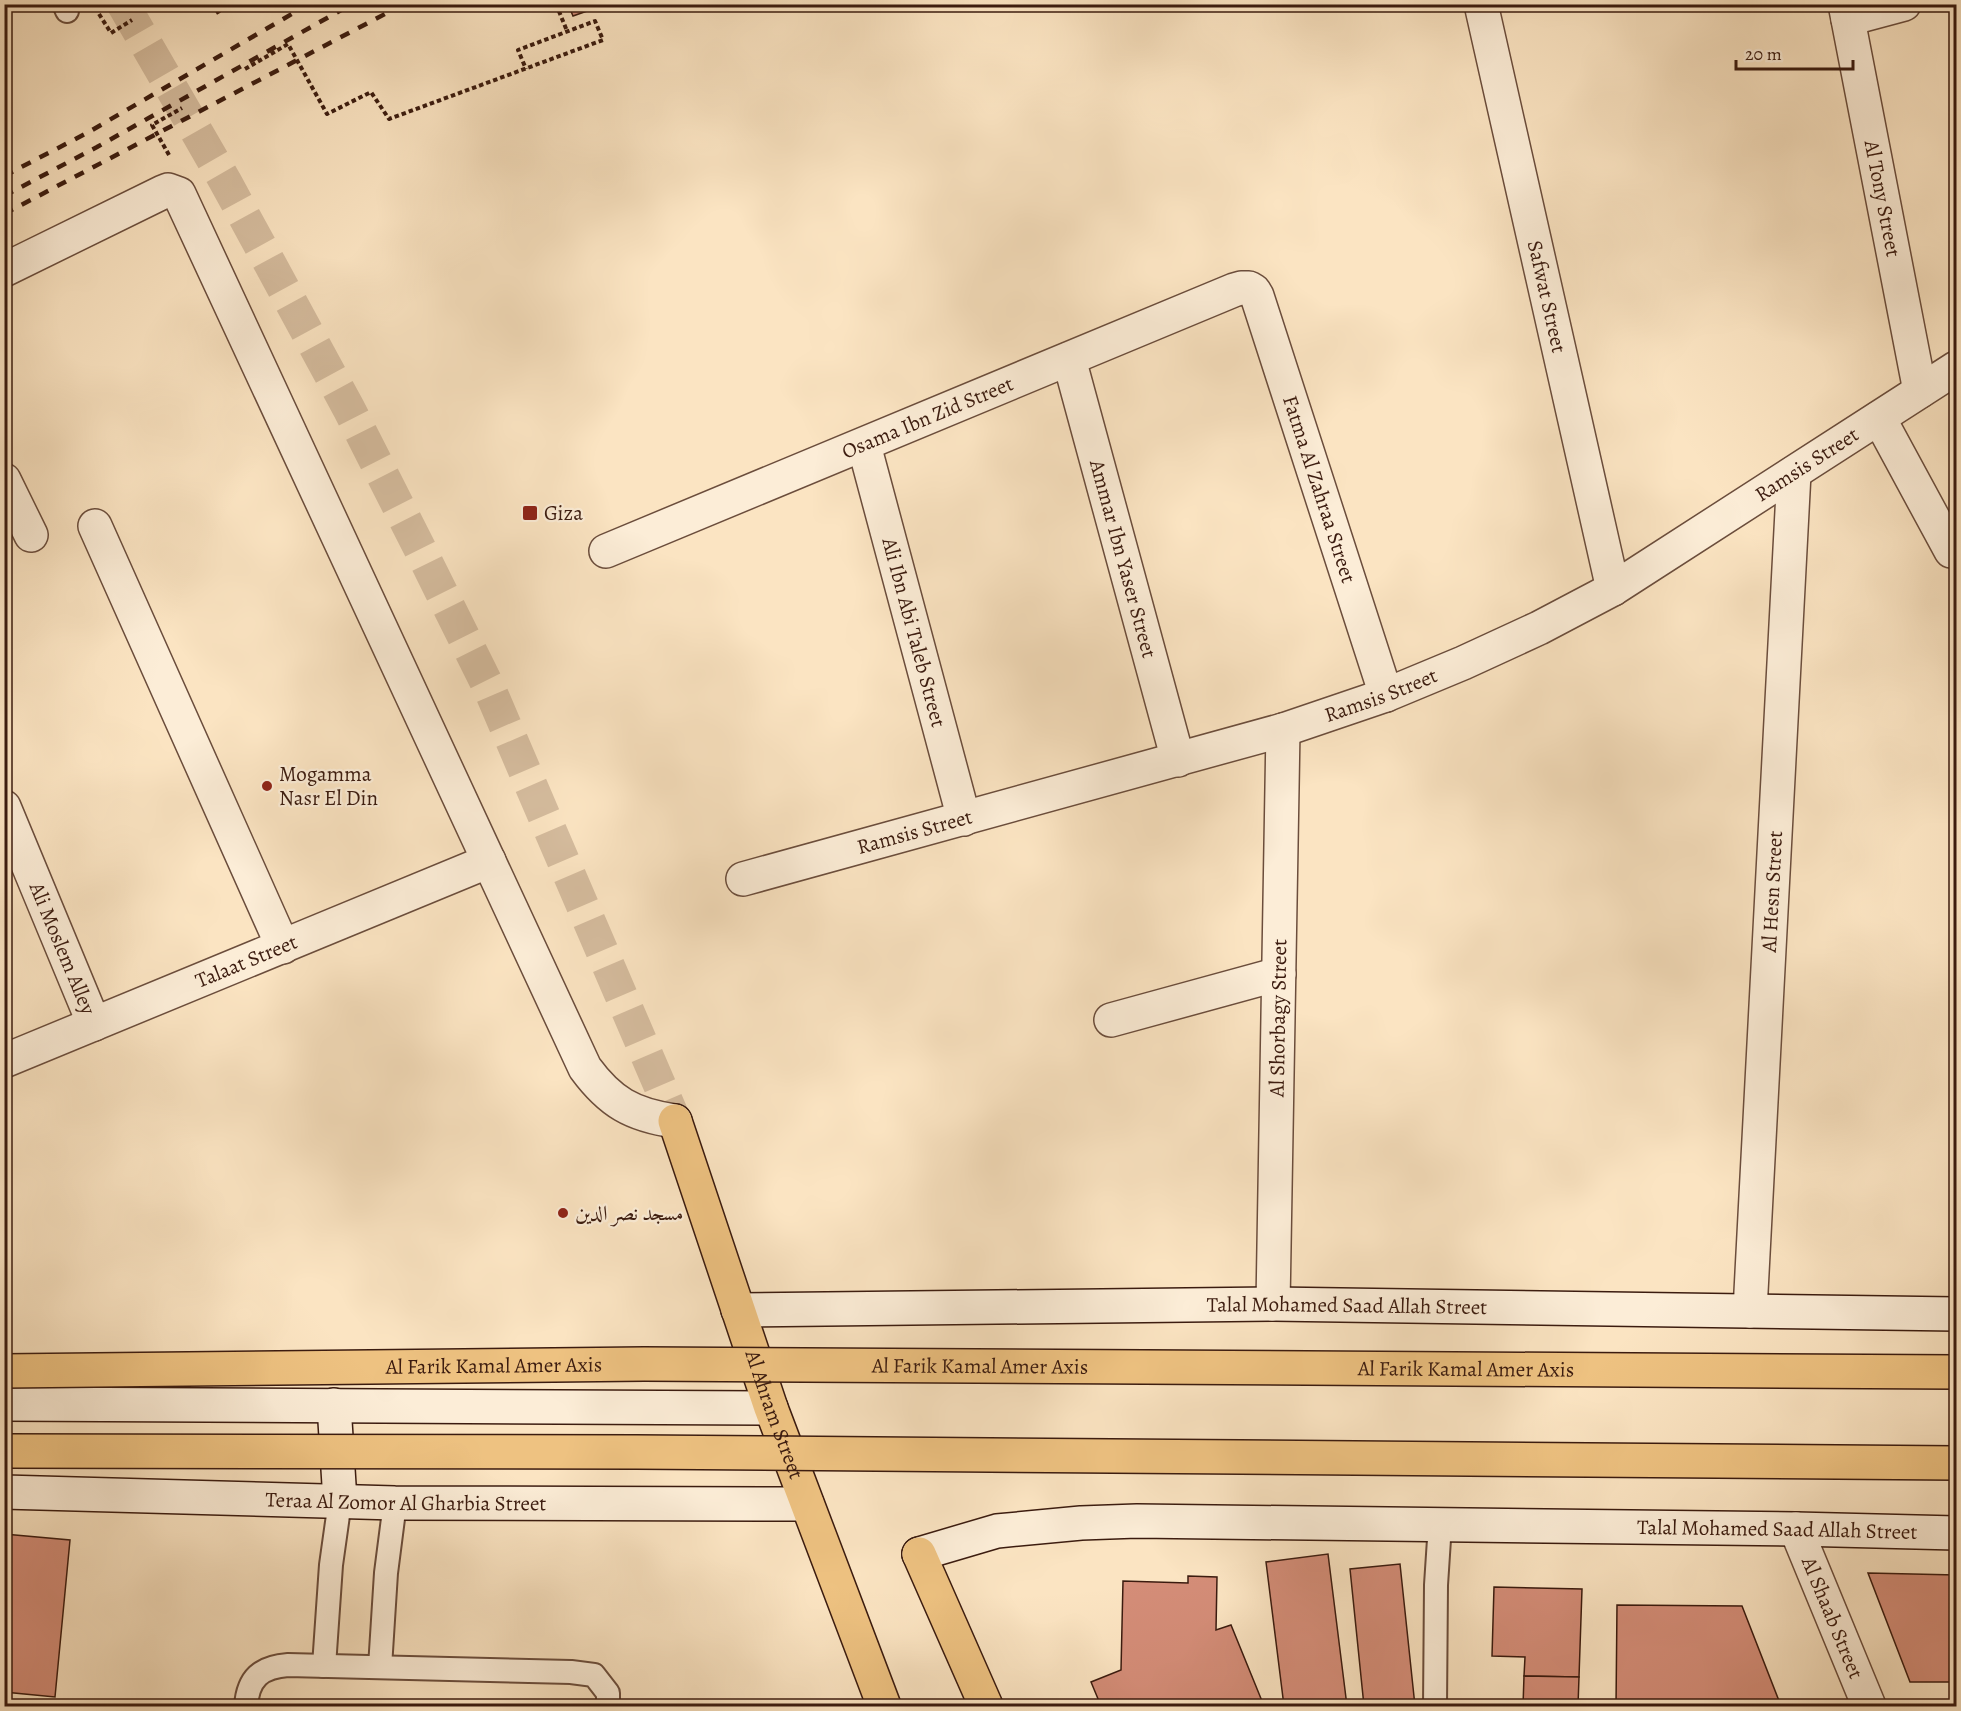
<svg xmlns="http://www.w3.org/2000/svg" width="1961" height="1711" viewBox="0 0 1961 1711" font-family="Alegreya,Amiri,serif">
	<rect width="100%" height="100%" fill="#fbe4c2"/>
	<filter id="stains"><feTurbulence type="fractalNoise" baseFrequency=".00333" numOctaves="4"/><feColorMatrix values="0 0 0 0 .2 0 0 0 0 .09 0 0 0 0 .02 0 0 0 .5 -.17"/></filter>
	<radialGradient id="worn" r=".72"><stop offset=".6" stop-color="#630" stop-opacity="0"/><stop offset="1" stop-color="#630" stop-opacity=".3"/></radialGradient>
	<g fill="#d48d78" stroke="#3b1b0f" stroke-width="1.5">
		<polygon points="568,4 607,4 573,16"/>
		<polygon points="4,1534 70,1540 55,1697 4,1692"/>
		<polygon points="1328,1554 1347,1706 1284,1706 1266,1562"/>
		<polygon points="1400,1564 1415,1706 1364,1706 1350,1569"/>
		<polygon points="1868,1573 1956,1575 1956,1682 1910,1682"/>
		<polygon points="1188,1576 1217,1577 1216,1630 1231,1625 1264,1706 1101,1706 1091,1682 1121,1670 1123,1581 1188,1583"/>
		<polygon points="1494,1587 1582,1589 1579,1677 1524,1676 1525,1657 1492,1656"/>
		<polygon points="1617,1605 1742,1606 1781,1706 1616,1706"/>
		<polygon points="1524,1676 1579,1677 1578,1706 1523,1706"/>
	</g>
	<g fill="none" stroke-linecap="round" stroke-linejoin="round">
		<polyline stroke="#d5bc9e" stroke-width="33" stroke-dasharray="33 16" stroke-linecap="butt" points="123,4 225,181 349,409 419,547 490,690 675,1121"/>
		<defs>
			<g id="service">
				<polyline points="64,4 67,11"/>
				<polyline points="324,1666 331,1565 340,1501"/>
				<polyline points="380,1667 386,1573 395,1503"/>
				<path d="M246,1706C248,1678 261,1667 288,1665L571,1672L594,1675L608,1693V1706"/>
				<polyline points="1435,1706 1436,1585 1440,1524"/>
			</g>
			<g id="minor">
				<path id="s1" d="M1481,4L1613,589"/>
				<path id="s2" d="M1845,4L1920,391"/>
				<polyline points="1848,19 1904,4"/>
				<path d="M4,270L163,192L168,190L179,194L585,1068C610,1102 632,1115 675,1121"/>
				<path id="s3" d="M1069,359L1178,760"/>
				<polyline points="1879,418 1951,551"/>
				<path id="s4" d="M864,445L964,819"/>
				<polyline points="4,480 31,535"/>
				<polyline points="95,526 283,947"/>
				<path id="s5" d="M606,551L1234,290L1241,288H1249L1254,291L1257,296L1386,695"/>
				<path id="s6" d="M4,807L94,1024"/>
				<path id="s7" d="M743,879L1283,730L1386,695L1463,663L1539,628L1613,589L1956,368"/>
				<polyline points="1111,1020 1279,974"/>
				<path id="s8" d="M4,1061L489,861"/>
				<path id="s9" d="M1273,1304L1283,730"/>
				<path id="s10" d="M1750,1311L1794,473"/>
				<path id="s11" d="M1796,1529L1869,1706"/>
			</g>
			<g id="secondary">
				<path id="s12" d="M738,1310L1273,1304L1956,1314"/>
				<polyline points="4,1404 771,1408"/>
				<polyline points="334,1405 340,1501"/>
				<path id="s13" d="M4,1492L395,1503L807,1504"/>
				<path id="s14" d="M919,1554L997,1531L1081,1523L1137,1521L1796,1529L1956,1533"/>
			</g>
			<g id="primary">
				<path id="s15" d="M675,1121L771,1408L884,1706"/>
				<polyline points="919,1554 986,1706"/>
			</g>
		</defs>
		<use href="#service" stroke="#6b4d3c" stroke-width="26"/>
		<use href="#minor" stroke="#6b4d3c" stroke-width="36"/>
		<use href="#secondary" stroke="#3b1b0f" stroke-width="36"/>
		<use href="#primary" stroke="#3b1b0f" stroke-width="36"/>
		<g stroke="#3b1b0f" stroke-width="4" stroke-dasharray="4.5 3" stroke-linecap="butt">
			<polyline points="556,4 567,31"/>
			<polyline points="216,13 231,4"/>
			<polyline points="99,14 111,33 132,20"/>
			<polyline points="245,69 288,44 327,114 371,92 389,119 603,40 595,21 518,50 526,69"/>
			<polyline points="169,155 152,125 182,108"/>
		</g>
		<use href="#service" stroke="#fcedd7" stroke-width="22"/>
		<use href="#minor" stroke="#fcedd7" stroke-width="33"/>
		<use href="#secondary" stroke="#fcedd7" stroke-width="33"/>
		<use href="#primary" stroke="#eec281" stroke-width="33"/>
		<g stroke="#3b1b0f" stroke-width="4.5" stroke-dasharray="10 10" stroke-linecap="butt">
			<polyline points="4,176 87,133 309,4"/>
			<polyline points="4,196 97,147 352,4"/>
			<polyline points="4,214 404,4"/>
		</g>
		<defs>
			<g id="motorway-bridge">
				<path id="s16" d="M4,1371L644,1364L1956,1372"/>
				<polyline points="4,1451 637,1452 1956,1463"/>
			</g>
		</defs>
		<use href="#motorway-bridge" stroke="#3b1b0f" stroke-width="36" stroke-linecap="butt"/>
		<use href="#motorway-bridge" stroke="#eec281" stroke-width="33"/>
	</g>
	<g fill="#8f2418" stroke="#fcedd7" stroke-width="2">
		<rect x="522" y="505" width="16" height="16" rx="3"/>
		<circle cx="267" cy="786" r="6"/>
		<circle cx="563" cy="1213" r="6"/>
	</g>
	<g text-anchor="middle" stroke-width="4.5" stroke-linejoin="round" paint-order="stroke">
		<g font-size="21" fill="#3b1b0f" stroke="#fcedd7">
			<text dy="7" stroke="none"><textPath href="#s2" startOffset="198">Al Tony Street</textPath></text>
			<text dy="7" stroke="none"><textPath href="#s1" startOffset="300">Safwat Street</textPath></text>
			<text dy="7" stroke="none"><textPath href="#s5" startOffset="348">Osama Ibn Zid Street</textPath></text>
			<text dy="7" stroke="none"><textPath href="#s7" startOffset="1150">Ramsis Street</textPath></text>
			<text dy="7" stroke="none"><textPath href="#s5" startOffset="910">Fatma Al Zahraa Street</textPath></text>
			<text dy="7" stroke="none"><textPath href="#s3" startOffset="207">Ammar Ibn Yaser Street</textPath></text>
			<text dy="7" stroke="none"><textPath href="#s4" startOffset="194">Ali Ibn Abi Taleb Street</textPath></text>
			<text dy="7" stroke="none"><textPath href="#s7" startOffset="664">Ramsis Street</textPath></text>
			<text dy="7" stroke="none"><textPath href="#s7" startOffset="178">Ramsis Street</textPath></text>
			<text dy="7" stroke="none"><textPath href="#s10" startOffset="420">Al Hesn Street</textPath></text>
			<text dy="7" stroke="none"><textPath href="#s6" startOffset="153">Ali Moslem Alley</textPath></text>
			<text dy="7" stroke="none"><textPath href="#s8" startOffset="262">Talaat Street</textPath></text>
			<text dy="7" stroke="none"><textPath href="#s9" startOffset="286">Al Shorbagy Street</textPath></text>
			<text dy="7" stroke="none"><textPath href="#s12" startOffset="609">Talal Mohamed Saad Allah Street</textPath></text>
			<text dy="7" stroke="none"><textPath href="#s16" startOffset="490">Al Farik Kamal Amer Axis</textPath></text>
			<text dy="7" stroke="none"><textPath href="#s16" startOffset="976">Al Farik Kamal Amer Axis</textPath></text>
			<text dy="7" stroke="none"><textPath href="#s16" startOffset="1462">Al Farik Kamal Amer Axis</textPath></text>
			<text dy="7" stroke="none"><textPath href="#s15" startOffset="310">Al Ahram Street</textPath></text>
			<text dy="7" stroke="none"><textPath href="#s13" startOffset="402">Teraa Al Zomor Al Gharbia Street</textPath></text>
			<text dy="7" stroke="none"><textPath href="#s14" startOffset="862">Talal Mohamed Saad Allah Street</textPath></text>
			<text dy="7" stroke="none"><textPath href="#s11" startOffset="96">Al Shaab Street</textPath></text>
		</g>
		<g font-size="21" fill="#3b1b0f" stroke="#fcedd7" text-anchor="start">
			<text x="544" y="520">Giza</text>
			<text x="279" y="781">Mogamma<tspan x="279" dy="24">Nasr El Din</tspan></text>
			<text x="575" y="1220">مسجد نصر الدين</text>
		</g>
	</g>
	<rect width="1961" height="1711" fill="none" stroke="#fbe4c2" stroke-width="24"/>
	<rect x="6" y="6" width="1949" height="1699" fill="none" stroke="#3b1b0f" stroke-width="3"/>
	<rect x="12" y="12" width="1937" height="1687" fill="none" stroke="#3b1b0f" stroke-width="1.5"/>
	<path d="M1736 60v9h117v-9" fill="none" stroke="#3b1b0f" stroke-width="3"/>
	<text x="1745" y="60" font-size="18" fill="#3b1b0f" stroke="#fcedd7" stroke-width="4.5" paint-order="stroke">20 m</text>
	<rect width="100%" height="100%" filter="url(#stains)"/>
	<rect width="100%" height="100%" fill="url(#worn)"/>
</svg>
